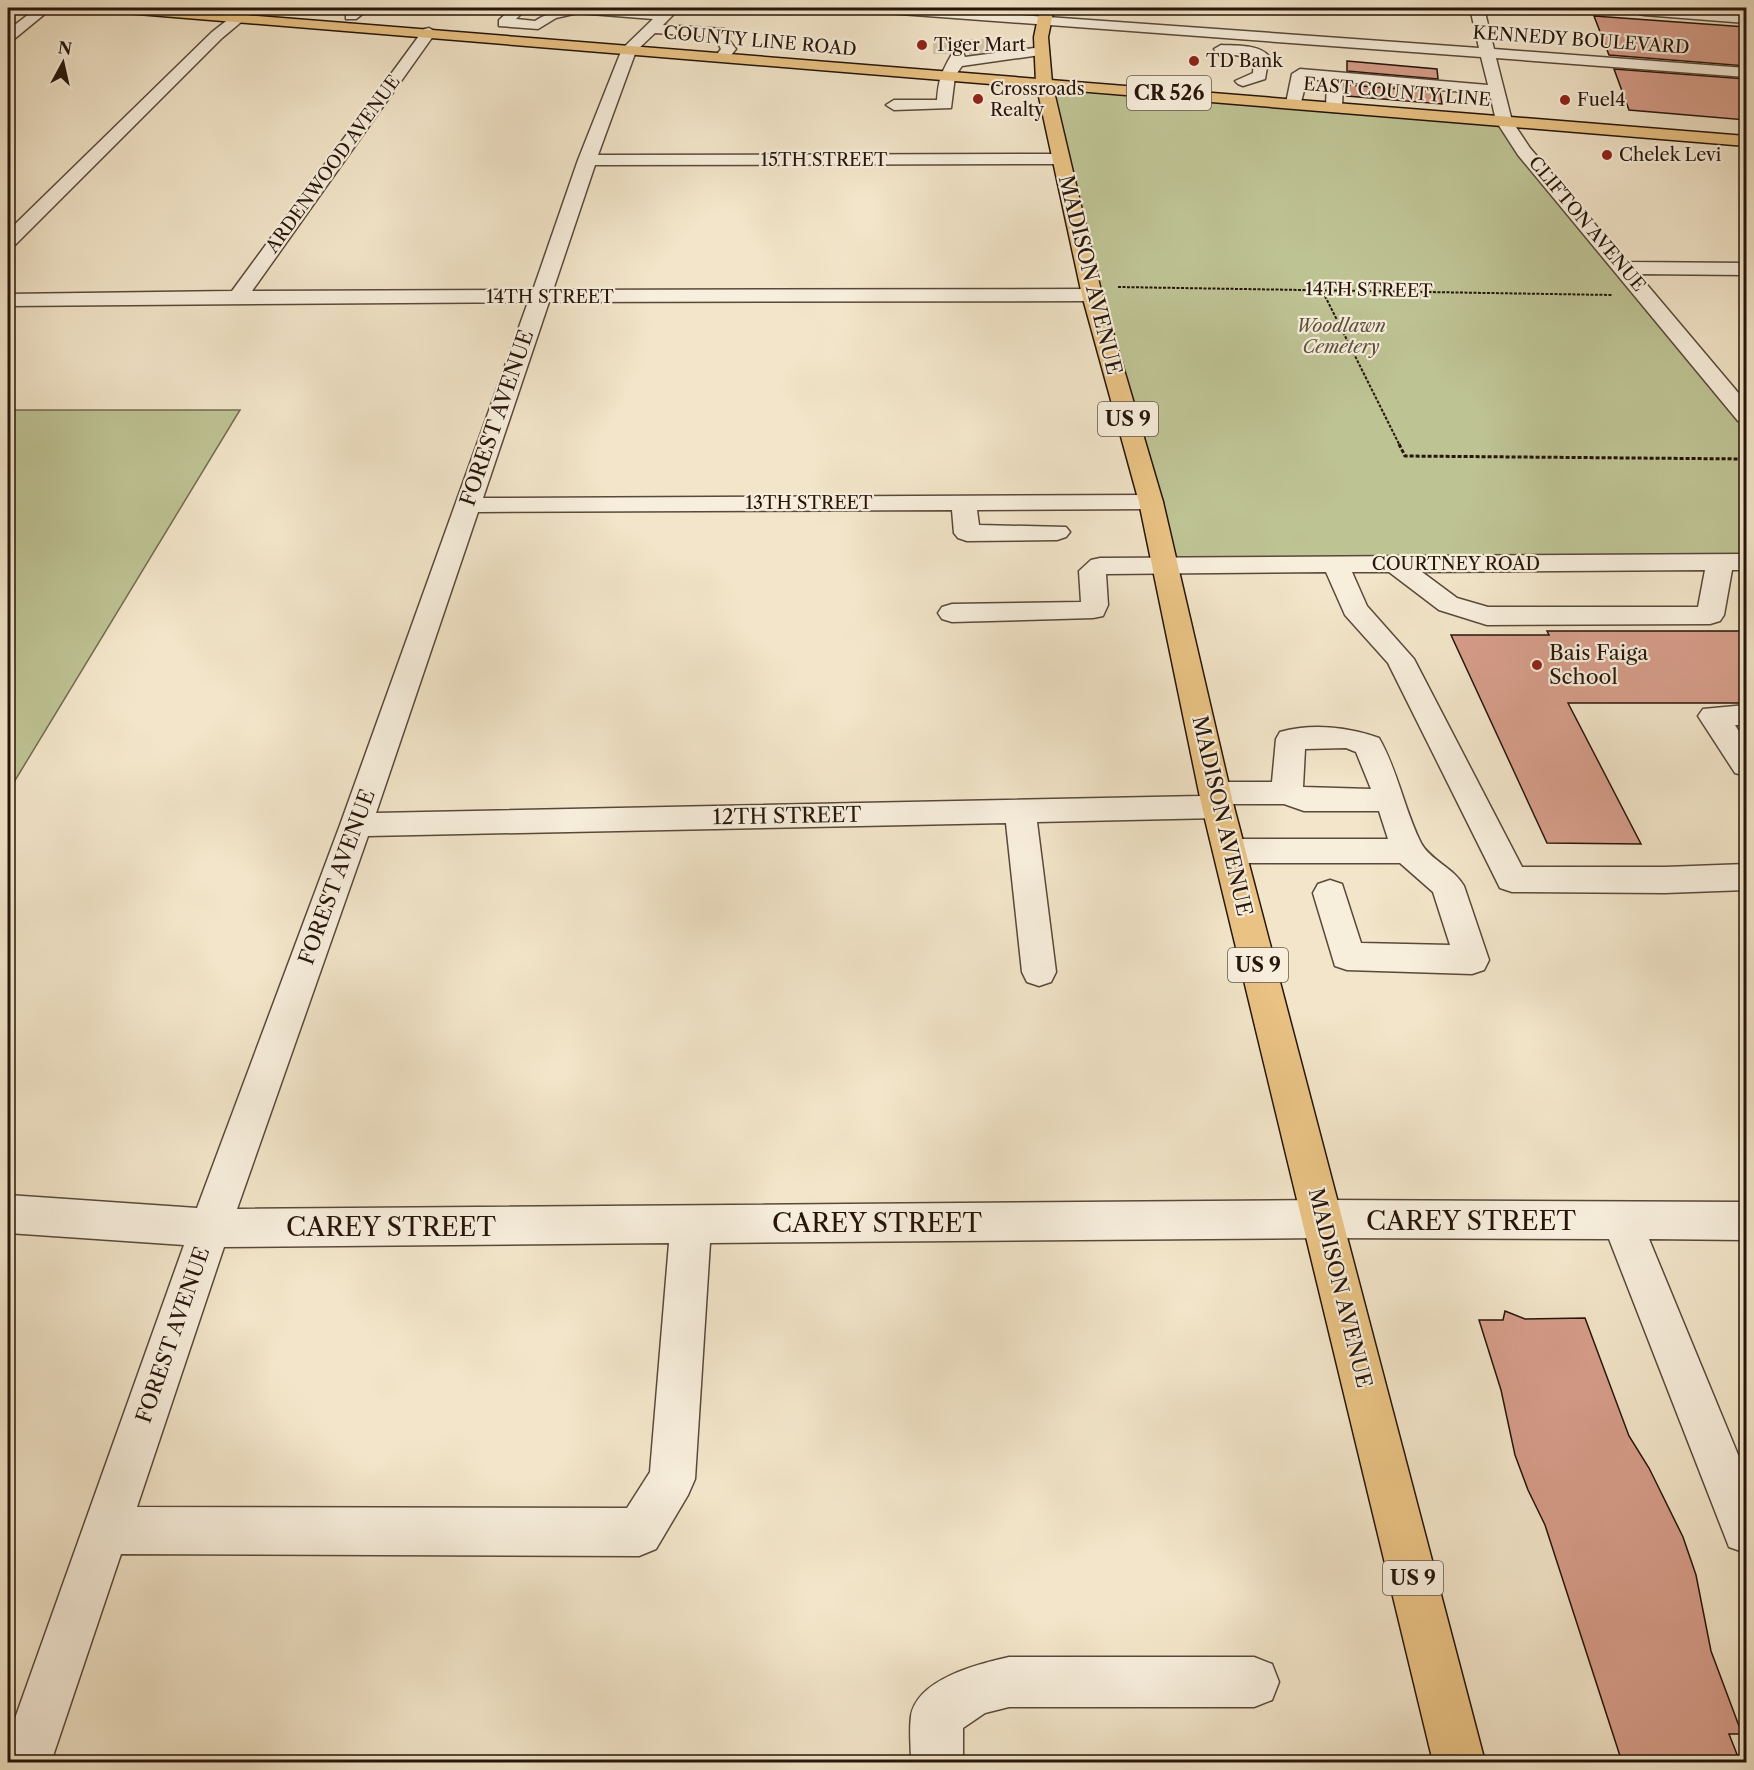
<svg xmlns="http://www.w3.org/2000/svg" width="1754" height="1770" viewBox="0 0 1754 1770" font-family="'Libre Caslon Text',serif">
	<rect width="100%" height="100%" fill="#f2e5c9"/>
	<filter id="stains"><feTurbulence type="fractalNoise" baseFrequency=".00333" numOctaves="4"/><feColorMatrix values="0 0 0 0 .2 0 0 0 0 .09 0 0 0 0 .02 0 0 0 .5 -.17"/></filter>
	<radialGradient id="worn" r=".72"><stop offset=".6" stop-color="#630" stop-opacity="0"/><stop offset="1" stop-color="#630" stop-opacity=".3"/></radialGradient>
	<g fill="#bec394" stroke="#726c4f" stroke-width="1.5">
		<polygon points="1044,83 1504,121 1746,416 1746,562 1165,566"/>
		<polygon points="8,410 240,410 8,792"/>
	</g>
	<g fill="#d79e8b" stroke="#26150a" stroke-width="1.5">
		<polygon points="1594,16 1746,27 1746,66 1609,55"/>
		<polygon points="1347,61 1437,69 1438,79 1347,71"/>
		<polygon points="1614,69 1746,79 1746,120 1629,110"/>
		<polygon points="1347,85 1440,92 1442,104 1347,96"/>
		<polygon points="1547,631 1746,631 1746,703 1568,703 1641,844 1547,843 1451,635 1549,635"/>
		<polygon points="1505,1311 1525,1319 1585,1318 1629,1436 1649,1468 1683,1537 1696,1575 1711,1651 1742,1734 1729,1734 1740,1762 1622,1762 1545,1525 1528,1490 1515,1455 1501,1390 1479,1320 1503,1320"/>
	</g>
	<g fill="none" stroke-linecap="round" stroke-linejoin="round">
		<g stroke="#d3c6ac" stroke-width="16" stroke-dasharray="16 8" stroke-linecap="butt">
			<polyline points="941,38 941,54"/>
			<polyline points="977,39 977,55"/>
		</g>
		<defs>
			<g id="minor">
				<polygon points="37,8 52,8 13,40 8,41 8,30"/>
				<polygon points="243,8 258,8 222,38 15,245 8,247 8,231 212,32"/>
				<polygon points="354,8 370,8 356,19 346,19 346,13"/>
				<path d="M512,8H527L516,19L535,21C565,0 625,8 662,11L665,8H680L663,25L724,29L731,33L728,39L736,49L727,60L722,61L715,57L721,49L715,37L655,33L636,51L598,155L1060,154L1069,159L1060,164L595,165L553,290L1092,289L1099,291L1102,295L1099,299L1092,301L549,302L483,498L1151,495L1160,497L1163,502L1160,507L1151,509L977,510L979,525L1066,527L1070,532L1066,537L1057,540L967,541L958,538L954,533L952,510L478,512L376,813L1201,796L1200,793L1204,785L1215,782H1272L1276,739L1280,732C1312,723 1348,727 1379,738C1398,771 1404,809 1421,843C1430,860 1454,868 1464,886L1489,960L1484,970L1472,974L1347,970L1335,966L1313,893L1318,884L1330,880L1342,884L1361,943L1450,945L1433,892L1400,863H1229L1218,860L1213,851L1218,842L1229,839H1388L1379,811H1304L1284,804H1232L1234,807L1229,815L1218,818L1037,822L1056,972L1051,982L1039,986L1027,982L1022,972L1006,823L368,836L237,1209L1323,1200L1746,1202V1240L1649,1239L1746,1474V1553L1729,1547L1609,1239L1323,1238L710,1243L695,1479L688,1495L656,1549L639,1556L121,1554L51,1762H8V1738L184,1245L8,1233V1195L197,1208L340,825L528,302L8,306V294L232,291L424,29L429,28L436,32L252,291L533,290L578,160L622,49L653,19L578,13L556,18L538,29L499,26V20ZM1346,748L1356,752L1371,789L1303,787L1305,749ZM669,1243L650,1472L627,1508L137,1507L224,1247Z"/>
				<polygon points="866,8 923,8 1479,48 1470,8 1484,8 1494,49 1746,68 1746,77 1496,58 1512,121 1530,148 1627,262 1746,263 1746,275 1638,274 1746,402 1746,423 1738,421 1518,155 1496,121 1490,94 1343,82 1342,107 1334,112 1326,107 1327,81 1307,79 1300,106 1288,106 1286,103 1292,74 1300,69 1488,85 1481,57 873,12"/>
				<polygon points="1635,8 1746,15 1746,23 1644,15 1639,14"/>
				<path d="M1221,45C1237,46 1258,44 1269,56L1265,79L1243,86L1238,84L1235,81L1253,73L1254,58L1216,52L1214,49Z"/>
				<path d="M1042,47L1047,48L1049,51L1047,54L962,66L955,76L951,108L894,110L886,105L894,100H937C939,76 942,72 953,52H963L965,57Z"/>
				<path d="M1746,554V570H1732L1724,615L1720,621L1710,624L1487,625L1439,610L1389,572H1352L1367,606L1414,659L1522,867H1665L1746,864V890L1665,893L1512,892L1500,888L1388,663L1345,615L1326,572L1106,574L1108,605L1103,616L1093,618L952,622L942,619L938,613L942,607L952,604L1081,602L1079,571L1091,560L1100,558ZM1705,570L1698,607H1488L1457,598L1422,572Z"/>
				<polygon points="1746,705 1746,725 1735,725 1746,743 1746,776 1735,773 1698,716 1703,709"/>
				<path d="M1009,1657H1254L1272,1664L1279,1682L1272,1700L1254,1707H1009L985,1713L963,1728V1762H911C911,1748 909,1731 911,1716C917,1679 978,1664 1009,1657Z"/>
			</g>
			<polygon id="major" points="106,8 158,8 1746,136 1746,146 113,12"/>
			<polygon id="highway" points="1040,8 1054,8 1048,37 1052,83 1102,295 1163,502 1234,807 1485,1762 1433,1762 1202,807 1139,502 1082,295 1036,83 1034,37"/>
		</defs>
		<use href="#minor" stroke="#59493a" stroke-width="3"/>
		<use href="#major" stroke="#26150a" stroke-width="3"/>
		<use href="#highway" stroke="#26150a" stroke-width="3"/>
		<g stroke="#26150a" stroke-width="2" stroke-dasharray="3 1.5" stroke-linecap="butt">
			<polyline points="1118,287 1612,295"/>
			<polyline points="1321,288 1400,446"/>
		</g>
		<polyline stroke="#26150a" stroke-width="3" stroke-dasharray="4 2" stroke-linecap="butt" points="1399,444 1405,456 1746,459"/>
		<use href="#minor" fill="#f7eedc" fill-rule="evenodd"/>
		<use href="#major" fill="#e9c284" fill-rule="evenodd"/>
		<use href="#highway" fill="#e9c284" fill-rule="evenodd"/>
	</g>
	<g fill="#8f2418" stroke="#f7eedc" stroke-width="2">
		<circle cx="922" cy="45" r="6"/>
		<circle cx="1194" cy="61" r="6"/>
		<circle cx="978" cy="99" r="6"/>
		<circle cx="1565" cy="100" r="6"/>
		<circle cx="1607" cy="155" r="6"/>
		<circle cx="1537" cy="665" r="6"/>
	</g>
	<g text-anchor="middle" stroke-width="4.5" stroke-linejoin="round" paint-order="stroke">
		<g font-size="18" fill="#26150a" stroke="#f7eedc">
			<text transform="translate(1581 40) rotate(4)" y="6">KENNEDY BOULEVARD</text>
			<text transform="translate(760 41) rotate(5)" y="6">COUNTY LINE ROAD</text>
			<text transform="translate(1397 92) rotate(5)" y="6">EAST COUNTY LINE</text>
			<text x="824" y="166">15TH STREET</text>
			<text transform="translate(333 164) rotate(-54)" y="6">ARDENWOOD AVENUE</text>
			<text transform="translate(1587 224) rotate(50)" y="6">CLIFTON AVENUE</text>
			<text transform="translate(1369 290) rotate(1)" y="6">14TH STREET</text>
			<text x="550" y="303">14TH STREET</text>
			<text x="809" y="509">13TH STREET</text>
			<text x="1456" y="570">COURTNEY ROAD</text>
		</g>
		<g font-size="18" fill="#26150a" stroke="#f7eedc" text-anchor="start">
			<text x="934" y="51">Tiger Mart</text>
			<text x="1206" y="67">TD Bank</text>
			<text x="990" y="95">Crossroads<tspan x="990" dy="21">Realty</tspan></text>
			<text x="1577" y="106">Fuel4</text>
			<text x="1619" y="161">Chelek Levi</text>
		</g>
		<g font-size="18" font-style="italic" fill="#5b523a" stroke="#f7eedc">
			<text x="1341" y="332">Woodlawn<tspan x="1341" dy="21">Cemetery</tspan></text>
		</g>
		<g fill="#f7eedc" stroke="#655649" stroke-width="1.5">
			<rect x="1127" y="76" width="84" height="34" rx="4.5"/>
			<rect x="1098" y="402" width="60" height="34" rx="4.5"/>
			<rect x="1228" y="948" width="60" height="34" rx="4.5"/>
			<rect x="1383" y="1561" width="60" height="34" rx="4.5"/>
		</g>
		<g font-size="20" font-weight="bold" fill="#26150a">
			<text x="1169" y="100">CR 526</text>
			<text x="1128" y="426">US 9</text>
			<text x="1258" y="972">US 9</text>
			<text x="1413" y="1585">US 9</text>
		</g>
		<g font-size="21" fill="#26150a" stroke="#f7eedc">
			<text transform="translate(1090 275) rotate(76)" y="7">MADISON AVENUE</text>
			<text transform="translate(497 418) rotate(-71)" y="7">FOREST AVENUE</text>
			<text transform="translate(787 816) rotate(-1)" y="7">12TH STREET</text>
			<text transform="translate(1222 816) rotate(77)" y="7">MADISON AVENUE</text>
			<text transform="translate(337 877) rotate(-70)" y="7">FOREST AVENUE</text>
			<text transform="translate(1340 1288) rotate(76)" y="7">MADISON AVENUE</text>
			<text transform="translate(173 1335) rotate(-71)" y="7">FOREST AVENUE</text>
		</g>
		<g font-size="21" fill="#26150a" stroke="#f7eedc" text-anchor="start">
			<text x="1549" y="660">Bais Faiga<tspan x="1549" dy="24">School</tspan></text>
		</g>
		<g font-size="26" fill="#26150a" stroke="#f7eedc">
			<text x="1471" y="1230">CAREY STREET</text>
			<text x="877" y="1232">CAREY STREET</text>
			<text x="391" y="1236">CAREY STREET</text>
		</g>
	</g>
	<rect width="1754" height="1770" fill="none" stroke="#f2e5c9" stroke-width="30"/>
	<rect x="9" y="9" width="1736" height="1752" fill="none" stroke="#26150a" stroke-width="3"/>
	<rect x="15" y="15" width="1724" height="1740" fill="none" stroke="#26150a" stroke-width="1.5"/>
	<g transform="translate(63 63) rotate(8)" stroke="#f7eedc" stroke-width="4.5" paint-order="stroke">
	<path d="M0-4.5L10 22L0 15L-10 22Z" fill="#26150a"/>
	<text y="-9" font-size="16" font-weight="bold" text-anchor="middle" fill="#26150a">N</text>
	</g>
	<rect width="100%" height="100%" filter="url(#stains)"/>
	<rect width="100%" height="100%" fill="url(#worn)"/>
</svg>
